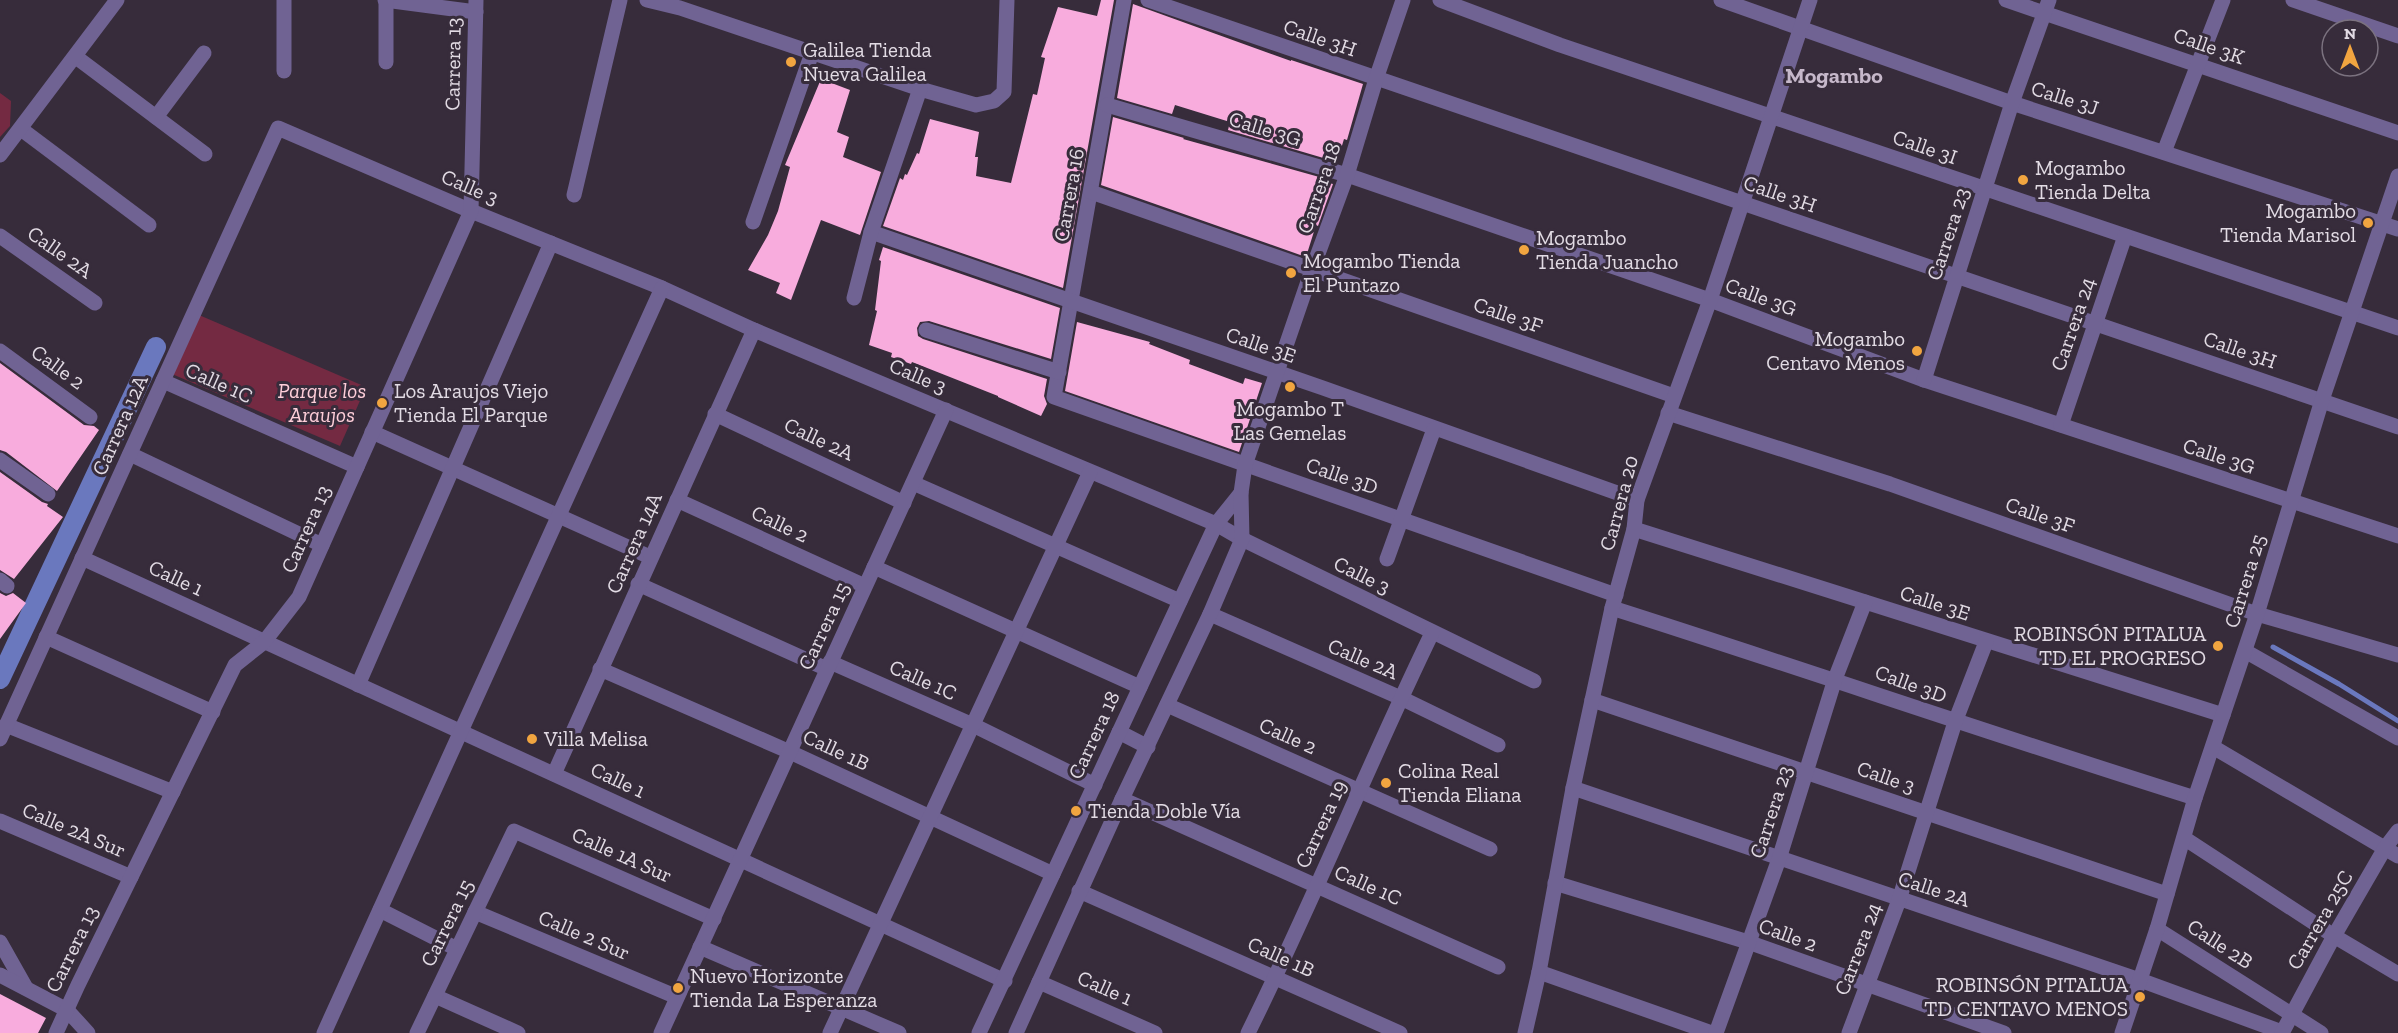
<svg xmlns="http://www.w3.org/2000/svg" width="2398" height="1033" viewBox="0 0 2398 1033" font-family="'Zilla Slab',serif">
	<rect width="100%" height="100%" fill="#372c3b"/>
	<g fill="#742a42">
		<polygon points="0,93 11,101 10,126 0,137"/>
		<polygon points="199,315 366,387 340,446 172,374"/>
	</g>
	<g fill="none" stroke-linecap="round" stroke-linejoin="round">
		<polyline stroke="#6a78be" stroke-width="5" points="2273,647 2339,684 2398,721"/>
		<polyline stroke="#6a78be" stroke-width="20" points="0,679 156,347"/>
	</g>
	<g fill="#f8acdd">
		<polygon points="1101,0 1114,0 1063,288 883,226 900,178 903,180 905,174 907,175 917,153 919,154 930,119 979,132 975,157 978,157 976,176 1011,183 1033,94 1037,95 1045,58 1041,57 1058,7 1097,16"/>
		<polygon points="1133,4 1291,61 1291,60 1363,84 1347,140 1344,139 1337,162 1228,130 1230,122 1175,105 1172,114 1117,98"/>
		<polygon points="821,79 850,90 837,132 849,137 843,157 881,172 860,235 821,220 791,300 776,293 780,283 748,270 768,235 778,211 790,167 785,165"/>
		<polygon points="1113,117 1184,138 1183,139 1330,180 1329,183 1333,184 1318,226 1316,225 1306,257 1101,185"/>
		<polygon points="883,247 1060,308 1051,359 929,321 920,322 917,328 918,336 923,339 1047,379 1044,396 1047,404 1041,416 998,397 998,396 912,362 911,364 891,357 892,353 869,345 877,311 875,310 881,261 879,260"/>
		<polygon points="1077,322 1150,342 1149,344 1190,360 1189,364 1243,384 1245,378 1262,383 1239,452 1065,391"/>
		<polygon points="0,363 84,425 94,426 99,430 57,491 6,452 0,450"/>
		<polygon points="0,472 42,502 48,504 47,506 63,517 14,579 0,570"/>
		<polygon points="0,593 6,596 13,593 26,603 0,639"/>
		<polygon points="0,994 46,1018 38,1033 0,1033"/>
	</g>
	<g fill="none" stroke-linecap="round" stroke-linejoin="round">
		<g stroke="#706393" stroke-width="15">
			<polyline points="284,0 284,71"/>
			<polyline points="385,0 476,12"/>
			<polyline points="647,0 680,8 920,89 976,105 994,101 1004,92 1007,0"/>
			<polyline points="1124,0 1054,397 1616,595"/>
			<polyline points="1148,0 2398,427"/>
			<polyline points="1440,0 1560,45 2398,328"/>
			<polyline points="1721,0 2012,103 2398,229"/>
			<polyline points="2006,0 2398,133"/>
			<polyline points="2293,0 2398,36"/>
			<polyline points="76,57 205,154"/>
			<polyline points="386,62 386,0"/>
			<polyline points="1107,105 1347,175 1710,300 1924,380 2398,536"/>
			<polyline points="156,117 204,53"/>
			<polyline points="21,129 149,225"/>
			<polyline points="2164,152 2223,0"/>
			<polyline points="0,155 117,0"/>
			<polyline points="1091,192 1674,396"/>
			<polyline points="574,195 620,0"/>
			<polyline points="753,222 812,53"/>
			<polyline points="871,232 1323,388 1637,500"/>
			<polyline points="0,236 95,303"/>
			<polyline points="854,298 871,232 920,89"/>
			<polyline points="926,330 1059,372"/>
			<polyline points="0,351 90,417"/>
			<polyline points="1924,380 2012,103 2049,0"/>
			<polyline points="163,381 357,467"/>
			<polyline points="1668,413 1890,484 2257,614 2398,655"/>
			<polyline points="715,414 904,503"/>
			<polyline points="2061,425 2125,236"/>
			<polyline points="372,432 650,557"/>
			<polyline points="130,454 322,545"/>
			<polyline points="0,460 48,494"/>
			<polyline points="913,483 1180,601"/>
			<polyline points="677,500 865,586"/>
			<polyline points="1634,529 2223,715"/>
			<polyline points="82,558 1005,981"/>
			<polyline points="1387,559 1434,429"/>
			<polyline points="874,567 1140,687"/>
			<polyline points="0,580 7,586"/>
			<polyline points="638,584 827,669"/>
			<path d="M1612,608C1807,670 2000,737 2195,798"/>
			<polyline points="1210,614 1401,698 1498,745"/>
			<polyline points="46,637 213,712"/>
			<polyline points="2245,651 2398,738"/>
			<polyline points="830,662 973,725 1095,785"/>
			<polyline points="600,669 790,752 1053,874"/>
			<polyline points="358,685 551,243"/>
			<polyline points="1592,700 2167,894"/>
			<polyline points="1167,705 1490,849"/>
			<polyline points="6,725 173,792"/>
			<polyline points="0,739 278,128 471,211 662,288 754,330 1216,524 1242,539 1534,681"/>
			<polyline points="2213,747 2398,856"/>
			<polyline points="554,774 754,330"/>
			<polyline points="1573,788 2140,980 2282,1032"/>
			<polyline points="1122,799 1498,967"/>
			<polyline points="0,821 131,877"/>
			<polyline points="2184,838 2334,936 2398,974"/>
			<polyline points="1555,883 1748,942 2004,1033"/>
			<polyline points="1079,891 1400,1033"/>
			<polyline points="380,910 457,949"/>
			<polyline points="475,912 677,997"/>
			<polyline points="2157,929 2321,1033"/>
			<polyline points="0,942 26,988"/>
			<polyline points="700,947 899,1033"/>
			<polyline points="1539,972 1712,1033"/>
			<polyline points="0,975 67,1010 88,1033"/>
			<polyline points="1039,982 1155,1033"/>
			<polyline points="435,996 518,1033"/>
			<polyline points="56,1033 78,985 235,665 264,642 299,597 471,211 476,0"/>
			<polyline points="324,1033 662,288"/>
			<polyline points="417,1033 514,831 714,919"/>
			<polyline points="661,1033 946,410"/>
			<polyline points="830,1033 1090,472"/>
			<path d="M1248,1033C1313,902 1368,765 1432,633"/>
			<polyline points="1525,1033 1539,972 1573,788 1612,608 1634,529 1637,500 1710,300 1810,0"/>
			<polyline points="1716,1033 1779,859 1835,679 1865,602"/>
			<polyline points="1849,1033 1899,900 1955,722 1986,642"/>
			<polyline points="2122,1033 2157,929 2195,798 2257,614 2322,400 2398,176"/>
			<polyline points="2282,1033 2334,936 2385,848 2398,831"/>
		</g>
		<g stroke="#706393" stroke-width="15">
			<polyline points="1119,732 1148,747"/>
			<polyline points="979,1033 1216,524 1241,493"/>
			<polyline points="1016,1033 1122,799 1210,614 1242,539 1241,493 1245,465 1312,270 1347,175 1376,79 1403,0"/>
		</g>
	</g>
	<g fill="#f1a540" stroke="#372c3b" stroke-width="2">
		<circle cx="791" cy="62" r="6"/>
		<circle cx="2023" cy="180" r="6"/>
		<circle cx="2368" cy="223" r="6"/>
		<circle cx="1524" cy="250" r="6"/>
		<circle cx="1291" cy="273" r="6"/>
		<circle cx="1917" cy="351" r="6"/>
		<circle cx="1290" cy="387" r="6"/>
		<circle cx="382" cy="403" r="6"/>
		<circle cx="2218" cy="646" r="6"/>
		<circle cx="532" cy="739" r="6"/>
		<circle cx="1386" cy="783" r="6"/>
		<circle cx="1076" cy="811" r="6"/>
		<circle cx="678" cy="988" r="6"/>
		<circle cx="2140" cy="997" r="6"/>
	</g>
	<g text-anchor="middle" stroke-width="6" stroke-linejoin="round" paint-order="stroke">
		<g font-size="21" fill="#e2dbe4" stroke="#372c3b">
			<text transform="translate(1320 38) rotate(19)" y="7">Calle 3H</text>
			<text transform="translate(2209 46) rotate(19)" y="7">Calle 3K</text>
			<text transform="translate(453 64) rotate(-89)" y="7">Carrera 13</text>
			<text transform="translate(2065 98) rotate(18)" y="7">Calle 3J</text>
			<text transform="translate(1265 129) rotate(17)" y="7">Calle 3G</text>
			<text transform="translate(1925 147) rotate(19)" y="7">Calle 3I</text>
			<text transform="translate(470 187) rotate(23)" y="7">Calle 3</text>
			<text transform="translate(1319 188) rotate(-71)" y="7">Carrera 18</text>
			<text transform="translate(1780 194) rotate(19)" y="7">Calle 3H</text>
			<text transform="translate(1069 195) rotate(-80)" y="7">Carrera 16</text>
			<text transform="translate(1948 234) rotate(-72)" y="7">Carrera 23</text>
			<text transform="translate(60 252) rotate(35)" y="7">Calle 2A</text>
			<text transform="translate(1761 297) rotate(20)" y="7">Calle 3G</text>
			<text transform="translate(1508 315) rotate(19)" y="7">Calle 3F</text>
			<text transform="translate(2073 324) rotate(-71)" y="7">Carrera 24</text>
			<text transform="translate(1261 345) rotate(19)" y="7">Calle 3E</text>
			<text transform="translate(2240 350) rotate(19)" y="7">Calle 3H</text>
			<text transform="translate(58 367) rotate(36)" y="7">Calle 2</text>
			<text transform="translate(918 376) rotate(23)" y="7">Calle 3</text>
			<text transform="translate(219 383) rotate(24)" y="7">Calle 1C</text>
			<text transform="translate(120 425) rotate(-66)" y="7">Carrera 12A</text>
			<text transform="translate(819 439) rotate(25)" y="7">Calle 2A</text>
			<text transform="translate(2219 456) rotate(18)" y="7">Calle 3G</text>
			<text transform="translate(1342 476) rotate(19)" y="7">Calle 3D</text>
			<text transform="translate(1619 503) rotate(-75)" y="7">Carrera 20</text>
			<text transform="translate(2040 515) rotate(19)" y="7">Calle 3F</text>
			<text transform="translate(780 524) rotate(25)" y="7">Calle 2</text>
			<text transform="translate(306 529) rotate(-66)" y="7">Carrera 13</text>
			<text transform="translate(634 543) rotate(-66)" y="7">Carrera 14A</text>
			<text transform="translate(1362 575) rotate(26)" y="7">Calle 3</text>
			<text transform="translate(176 578) rotate(25)" y="7">Calle 1</text>
			<text transform="translate(2245 581) rotate(-73)" y="7">Carrera 25</text>
			<text transform="translate(1935 603) rotate(18)" y="7">Calle 3E</text>
			<text transform="translate(824 626) rotate(-65)" y="7">Carrera 15</text>
			<text transform="translate(1363 659) rotate(23)" y="7">Calle 2A</text>
			<text transform="translate(923 680) rotate(24)" y="7">Calle 1C</text>
			<text transform="translate(1911 684) rotate(20)" y="7">Calle 3D</text>
			<text transform="translate(1094 735) rotate(-65)" y="7">Carrera 18</text>
			<text transform="translate(1288 736) rotate(24)" y="7">Calle 2</text>
			<text transform="translate(836 750) rotate(25)" y="7">Calle 1B</text>
			<text transform="translate(1886 777) rotate(19)" y="7">Calle 3</text>
			<text transform="translate(618 780) rotate(25)" y="7">Calle 1</text>
			<text transform="translate(1771 812) rotate(-72)" y="7">Carrera 23</text>
			<text transform="translate(1321 824) rotate(-65)" y="7">Carrera 19</text>
			<text transform="translate(74 830) rotate(23)" y="7">Calle 2A Sur</text>
			<text transform="translate(622 855) rotate(24)" y="7">Calle 1A Sur</text>
			<text transform="translate(1368 885) rotate(24)" y="7">Calle 1C</text>
			<text transform="translate(1934 889) rotate(18)" y="7">Calle 2A</text>
			<text transform="translate(2320 920) rotate(-60)" y="7">Carrera 25C</text>
			<text transform="translate(447 923) rotate(-64)" y="7">Carrera 15</text>
			<text transform="translate(584 935) rotate(23)" y="7">Calle 2 Sur</text>
			<text transform="translate(1788 935) rotate(20)" y="7">Calle 2</text>
			<text transform="translate(2220 944) rotate(33)" y="7">Calle 2B</text>
			<text transform="translate(72 949) rotate(-64)" y="7">Carrera 13</text>
			<text transform="translate(1858 949) rotate(-69)" y="7">Carrera 24</text>
			<text transform="translate(1281 957) rotate(24)" y="7">Calle 1B</text>
			<text transform="translate(1105 988) rotate(24)" y="7">Calle 1</text>
		</g>
		<g font-size="21" fill="#e2dbe4" stroke="#372c3b" text-anchor="start">
			<text x="803" y="57">Galilea Tienda<tspan x="803" dy="24">Nueva Galilea</tspan></text>
			<text x="2035" y="175">Mogambo<tspan x="2035" dy="24">Tienda Delta</tspan></text>
			<text x="2356" y="218" text-anchor="end">Mogambo<tspan x="2356" dy="24">Tienda Marisol</tspan></text>
			<text x="1536" y="245">Mogambo<tspan x="1536" dy="24">Tienda Juancho</tspan></text>
			<text x="1303" y="268">Mogambo Tienda<tspan x="1303" dy="24">El Puntazo</tspan></text>
			<text x="1905" y="346" text-anchor="end">Mogambo<tspan x="1905" dy="24">Centavo Menos</tspan></text>
			<text x="394" y="398">Los Araujos Viejo<tspan x="394" dy="24">Tienda El Parque</tspan></text>
			<text x="1290" y="416" text-anchor="middle">Mogambo T<tspan x="1290" dy="24">Las Gemelas</tspan></text>
			<text x="2206" y="641" text-anchor="end">ROBINSÓN PITALUA<tspan x="2206" dy="24">TD EL PROGRESO</tspan></text>
			<text x="544" y="746">Villa Melisa</text>
			<text x="1398" y="778">Colina Real<tspan x="1398" dy="24">Tienda Eliana</tspan></text>
			<text x="1088" y="818">Tienda Doble Vía</text>
			<text x="690" y="983">Nuevo Horizonte<tspan x="690" dy="24">Tienda La Esperanza</tspan></text>
			<text x="2128" y="992" text-anchor="end">ROBINSÓN PITALUA<tspan x="2128" dy="24">TD CENTAVO MENOS</tspan></text>
		</g>
		<g font-size="21" font-style="italic" fill="#feced9" stroke="#372c3b">
			<text x="322" y="398">Parque los<tspan x="322" dy="24">Araujos</tspan></text>
		</g>
		<g font-size="22" font-weight="bold" fill="#c6b8ca" stroke="#372c3b">
			<text x="1834" y="83">Mogambo</text>
		</g>
	</g>
	<g transform="translate(2350 48)"><circle r="28" fill="#372c3b" stroke="#7b727f" stroke-width="1.5"/>
	<path d="M0-4.5L10 22L0 15L-10 22Z" fill="#f1a540"/>
	<text y="-9" font-size="16" font-weight="bold" text-anchor="middle" fill="#e2dbe4">N</text>
	</g>
</svg>
